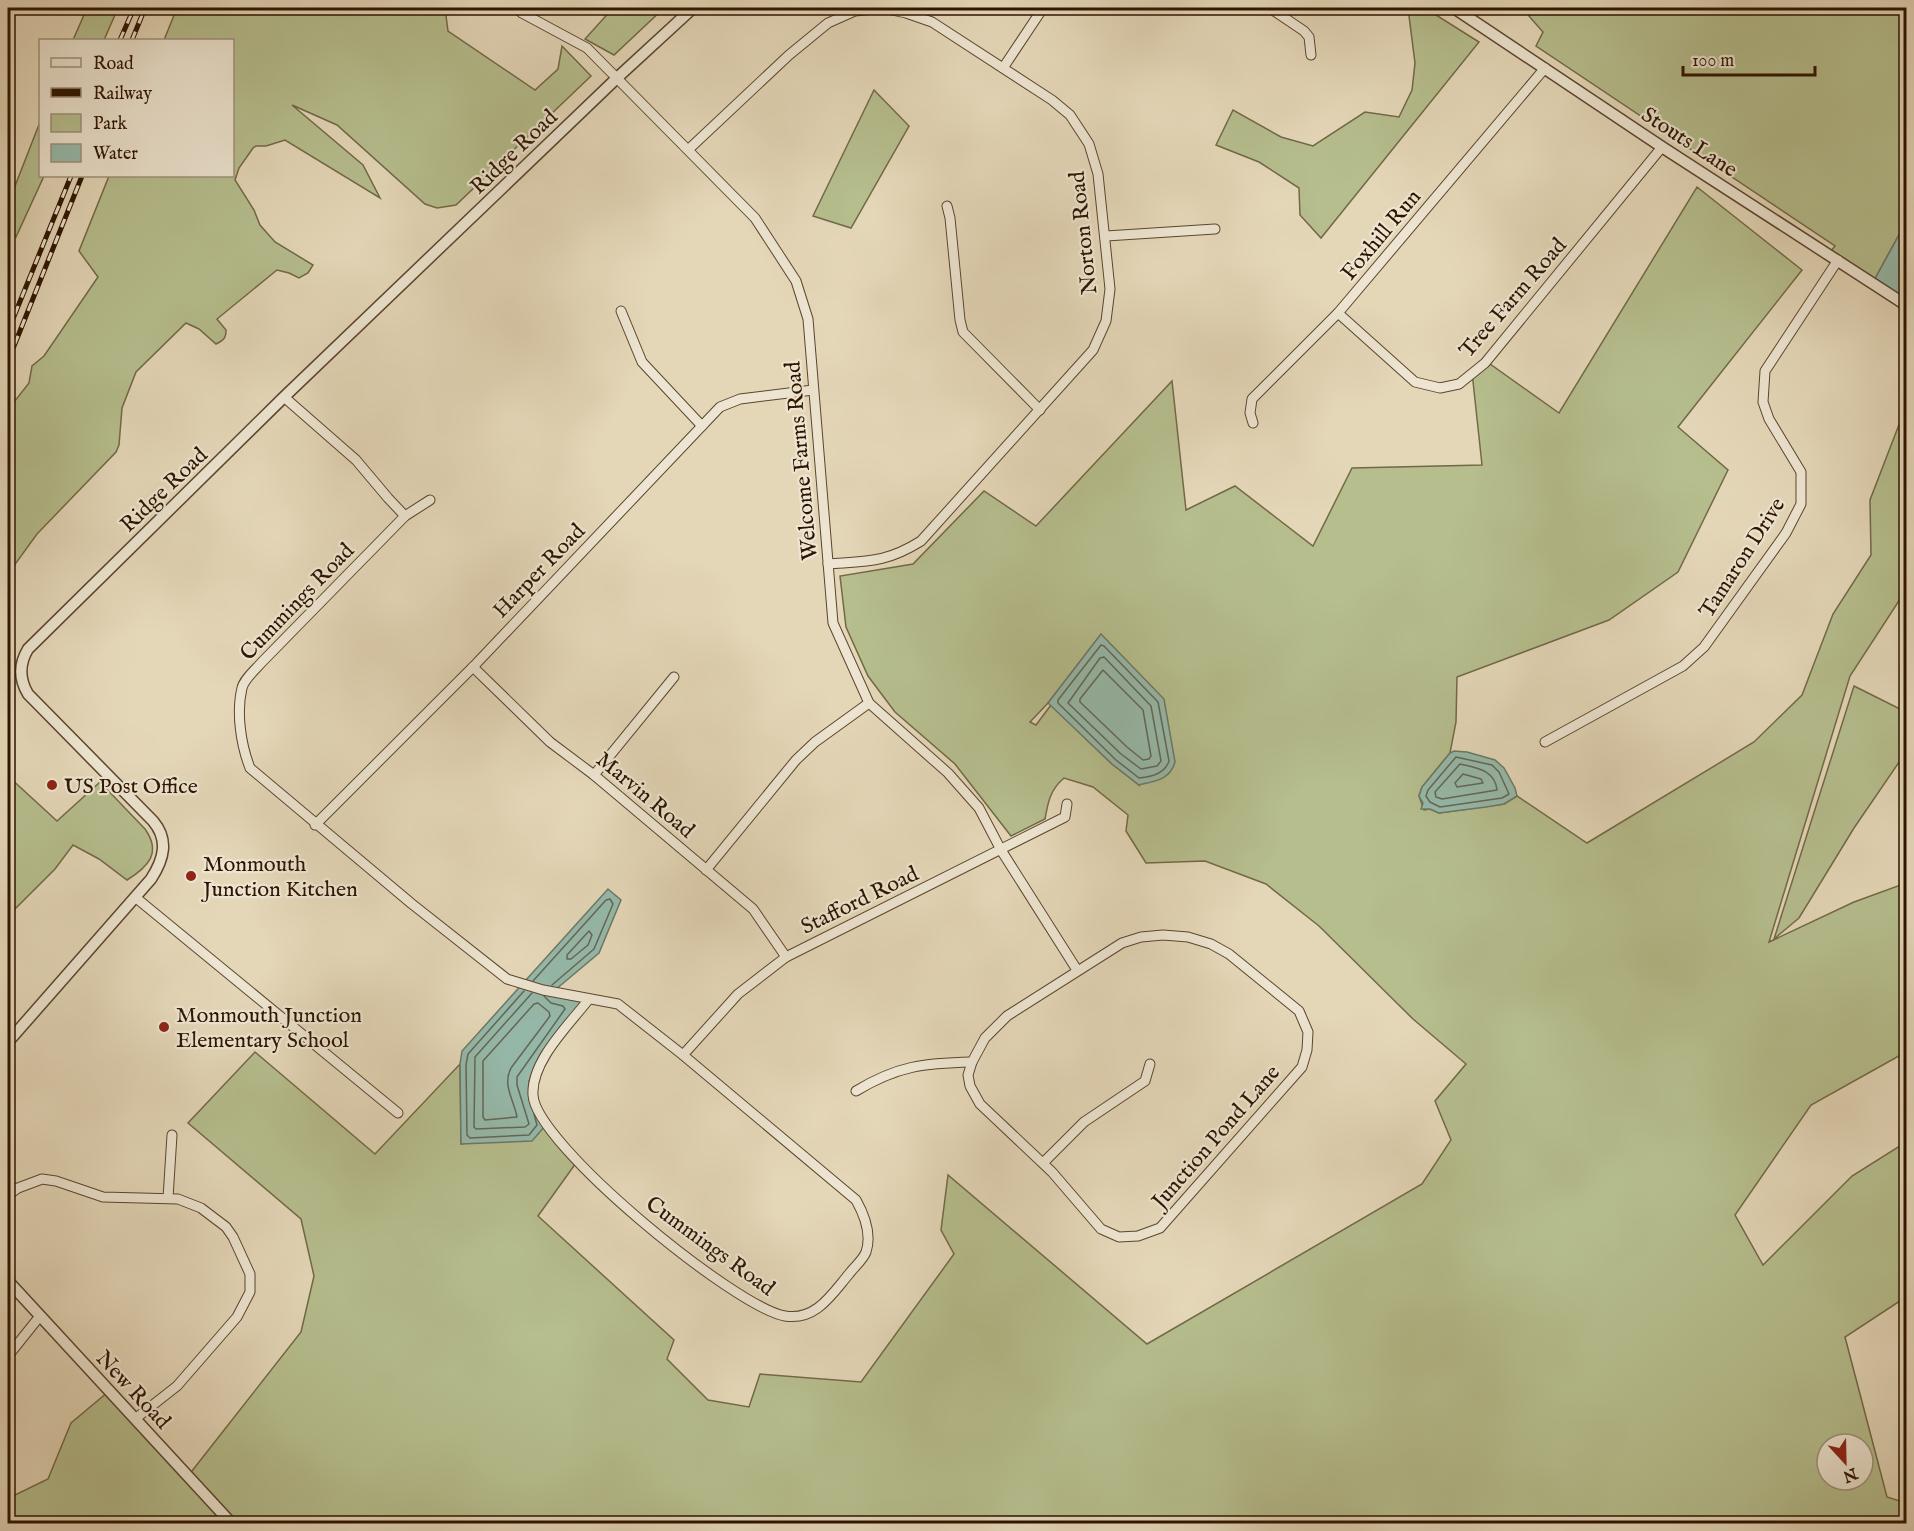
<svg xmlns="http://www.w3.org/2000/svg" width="1914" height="1531" viewBox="0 0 1914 1531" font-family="'IM FELL English',serif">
	<rect width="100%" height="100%" fill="#e4d7b8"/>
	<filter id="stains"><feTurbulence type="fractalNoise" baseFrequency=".00333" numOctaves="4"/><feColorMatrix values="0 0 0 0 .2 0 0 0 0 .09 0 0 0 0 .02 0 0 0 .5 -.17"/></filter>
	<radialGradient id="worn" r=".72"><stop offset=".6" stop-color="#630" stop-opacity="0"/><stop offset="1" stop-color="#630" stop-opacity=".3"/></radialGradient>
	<g fill="#b6be8e" stroke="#726947" stroke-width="1.5" fill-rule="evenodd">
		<polygon points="87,8 118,8 104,40 73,40"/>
		<path d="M177,8H445L448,31L535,90L558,69L562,46L591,76L456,205L437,208L425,204L337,125L292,105L363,165L380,198L285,140L266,146H256L253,148L239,168L235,180L254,210L260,225L275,242L313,265L308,273L299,278L289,273L277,270L217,319L226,330C226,338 224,340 216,344L199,329L186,323L136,372L122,408L119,445L116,452L37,534L8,574V418L14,402L29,383L32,366L44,356L98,277L79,251L109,176H232V40H164Z"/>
		<polygon points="613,8 664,8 614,55 585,39"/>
		<polygon points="1408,8 1425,8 1479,42 1321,238 1300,215 1299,188 1259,162 1216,145 1233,110 1281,137 1313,146 1365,112 1399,117 1412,90 1415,63"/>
		<polygon points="1522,8 1906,8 1906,222 1871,286 1827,256 1835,246 1536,46 1543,32"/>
		<polygon points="874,90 909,126 851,228 813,216"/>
		<polygon points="40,122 40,176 44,176 16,237 9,231 8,232 8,204"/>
		<path d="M1697,187L1802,270L1678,427L1728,470L1678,572L1609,620L1457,677L1456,722L1450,753L1422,787L1419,796L1424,810L1430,809L1439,813L1504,804L1517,796L1587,843L1754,742L1802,695L1833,614L1871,555L1870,500L1900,422L1906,412V590L1850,676L1769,942L1854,902L1906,883V1052L1811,1105L1735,1215L1763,1265L1852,1176L1906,1142V1297L1845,1337L1887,1497L1906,1503V1523L8,1524V1496L11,1497L48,1479L71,1423L108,1392L188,1476L301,1332L314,1276L301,1219L188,1123L255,1052L375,1154L460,1064L461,1144L545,1126L576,1163L538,1216L674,1340L667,1359L708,1400L749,1407L760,1374L861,1382L954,1254L941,1230L948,1175L1147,1344L1422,1184L1451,1140L1435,1101L1466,1064L1413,1019L1319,926L1266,884L1205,861L1146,863L1126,831L1128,815L1093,787L1064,778C1050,790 1048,802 1045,819L1011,836L955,764L895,712L868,676L846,627L840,576L913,564L984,491L1036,526L1172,381L1186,510L1235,486L1313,546L1352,468L1482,465L1472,372L1483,359L1559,413ZM1101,635L1139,785L1112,764L1051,705L1036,725L1030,722L1048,703ZM1827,1444H1863V1480H1827Z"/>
		<polygon points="1854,686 1906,712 1906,752 1854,828 1799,918 1774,939"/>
		<path d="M8,776L57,821L100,782L145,829C162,853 148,867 127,880L99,859L73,845L55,869L8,916Z"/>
	</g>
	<g fill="#96baab" stroke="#6c7867" stroke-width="1.5">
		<polygon points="1906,222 1906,310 1871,286"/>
		<path d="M1101,634L1164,699L1175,762C1170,780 1155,781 1139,785L1112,764L1048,703Z"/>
		<polygon points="1454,751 1467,752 1495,760 1504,768 1515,788 1517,796 1504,804 1486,807 1439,813 1430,809 1421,809 1423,803 1419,796 1422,787 1450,753"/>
		<polygon points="608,889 621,900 599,953 555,990 591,998 529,1081 545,1126 532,1141 461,1144 460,1064 462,1051"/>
	</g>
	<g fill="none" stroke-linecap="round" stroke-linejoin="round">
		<g stroke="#626756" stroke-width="1.5">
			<path d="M1101,645L1104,646L1158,702L1169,761C1165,774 1151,777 1139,778L1116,760L1058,703V700Z"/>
			<polygon points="1104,657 1151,706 1161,761 1157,766 1141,769 1121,754 1068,703 1100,658"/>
			<polygon points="1103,670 1143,710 1151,756 1149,759 1143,760 1127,747 1080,702 1080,699"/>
			<polygon points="1456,757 1492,765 1499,772 1509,794 1502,798 1440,807 1430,802 1426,796 1428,790"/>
			<path d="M1460,764C1477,768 1495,770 1497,790L1442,799L1436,797L1435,792Z"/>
			<polygon points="1463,774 1481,779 1483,783 1457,787 1455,783"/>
			<polygon points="589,931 592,935 588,945 571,959 567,959 567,955"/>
			<polyline points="533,981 606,900 610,899 613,904 594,949 552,985"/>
			<polyline points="524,991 468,1054 466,1065 467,1135 470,1138 529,1135 537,1125 534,1114"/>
			<polyline points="532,993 475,1057 474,1127 476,1129 525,1127 529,1124 517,1085 517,1077 565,1009 563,1006 551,1003 544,996"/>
			<path d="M538,1003L549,1012L550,1016L511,1068C502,1085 514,1100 517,1117L485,1120L483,1117V1061L534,1004Z"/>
		</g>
		<defs>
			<g id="minor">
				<polyline points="517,8 522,13 587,48 755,218 796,281 808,319 833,623 869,703 948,773 979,808 1001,850 1077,970"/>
				<polyline points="1270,8 1304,31 1309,37 1311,55"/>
				<polyline points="1003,68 1043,8"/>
				<path d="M689,149L789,55L828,23L855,11L883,8L906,13L932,22L1052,100L1070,115L1089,144L1098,174L1110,289L1106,321L1093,350L921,541C886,563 867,561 828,564"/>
				<polyline points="947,206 950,218 960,320 963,332 1040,410"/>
				<polyline points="1106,236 1215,229"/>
				<polyline points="621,311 642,362 702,426"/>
				<polyline points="1338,313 1415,382 1440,388 1459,384 1485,363 1662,147"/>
				<polyline points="284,397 356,460 388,498 405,516"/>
				<polyline points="1253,423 1250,413 1252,399 1338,313 1545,68"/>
				<path d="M430,500L405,516L262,662C256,669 244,679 242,688C236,713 241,745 250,768L412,904L507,979L543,990L618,1004L683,1055L856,1200C865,1216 872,1234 866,1252C863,1260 854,1267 849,1274C832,1294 816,1321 785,1316C736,1308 535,1144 533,1095C531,1061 569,1025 589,999"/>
				<polyline points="473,667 550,742 594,775 753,909 786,957"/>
				<polyline points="1545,742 1683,666 1704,647 1786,533 1801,504 1801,472 1769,419 1763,402 1765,371 1838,260"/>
				<polyline points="594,775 674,677"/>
				<polyline points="315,825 473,667 720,407 740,399 813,390"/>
				<polyline points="706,870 796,760 815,742 869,703"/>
				<polyline points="135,897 398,1113"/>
				<polygon points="1163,935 1188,937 1211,944 1229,954 1299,1011 1308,1032 1307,1050 1302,1067 1160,1228 1138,1236 1119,1237 1101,1229 1052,1172 980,1104 970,1086 968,1075 972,1062 985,1038 1007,1016 1122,943 1141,937"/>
				<polyline points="683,1055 738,994 786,957 1065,817 1067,804"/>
				<path d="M856,1091C897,1066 924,1063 972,1062"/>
				<polyline points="1043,1163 1084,1122 1145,1081 1150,1064"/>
				<polyline points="8,1195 18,1188 42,1179 56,1181 103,1197 178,1199 201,1208 226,1227 233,1237 250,1274 250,1292 237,1317 177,1386 135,1419"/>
				<polyline points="168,1198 172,1135"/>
				<polyline points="8,1356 40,1316"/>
			</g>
			<g id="tertiary">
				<polyline points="1454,8 1662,147 1906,305"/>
				<path d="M8,1042L151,879C164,859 169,840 153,821L28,694C19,679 19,664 28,649L284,397L618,77L693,8"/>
				<polyline points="8,1281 232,1524"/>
			</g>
		</defs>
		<use href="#minor" stroke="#5b452e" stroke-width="11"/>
		<use href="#tertiary" stroke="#5b452e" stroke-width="13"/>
		<use href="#minor" stroke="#ede5d1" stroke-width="9"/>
		<use href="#tertiary" stroke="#ede5d1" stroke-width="10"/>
		<defs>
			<g id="rail">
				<polyline points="120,40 134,8"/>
				<polyline points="132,40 145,8"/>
				<polyline points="8,331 71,176"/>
				<polyline points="8,361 82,176"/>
			</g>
		</defs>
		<use href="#rail" stroke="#2d1400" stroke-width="5"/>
		<use href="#rail" stroke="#ede5d1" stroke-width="3" stroke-dasharray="9" stroke-linecap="butt"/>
	</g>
	<g fill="#8f2418" stroke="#ede5d1" stroke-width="2">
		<circle cx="52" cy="785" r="6"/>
		<circle cx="191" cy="876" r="6"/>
		<circle cx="164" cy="1027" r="6"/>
	</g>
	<g text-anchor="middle" stroke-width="4.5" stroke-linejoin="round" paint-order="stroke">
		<g font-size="22" fill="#2d1400" stroke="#ede5d1">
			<text transform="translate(1690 141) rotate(33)" y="8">Stouts Lane</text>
			<text transform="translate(513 151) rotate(-44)" y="8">Ridge Road</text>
			<text transform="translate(1082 233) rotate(-96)" y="8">Norton Road</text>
			<text transform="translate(1380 234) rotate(-50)" y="8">Foxhill Run</text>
			<text transform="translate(1512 297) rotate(-49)" y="8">Tree Farm Road</text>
			<text transform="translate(800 461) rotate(-95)" y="8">Welcome Farms Road</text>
			<text transform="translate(163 489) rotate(-44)" y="8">Ridge Road</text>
			<text transform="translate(1741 557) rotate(-57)" y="8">Tamaron Drive</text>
			<text transform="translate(538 570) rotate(-46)" y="8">Harper Road</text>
			<text transform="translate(296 601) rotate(-46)" y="8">Cummings Road</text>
			<text transform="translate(646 794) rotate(40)" y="8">Marvin Road</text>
			<text transform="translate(859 899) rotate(-26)" y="8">Stafford Road</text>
			<text transform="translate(1215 1136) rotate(-49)" y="8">Junction Pond Lane</text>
			<text transform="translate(711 1245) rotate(36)" y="8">Cummings Road</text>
			<text transform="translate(134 1389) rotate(47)" y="8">New Road</text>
		</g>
		<g font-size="22" fill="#2d1400" stroke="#ede5d1" text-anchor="start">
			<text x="64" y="793">US Post Office</text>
			<text x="203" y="871">Monmouth<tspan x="203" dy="25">Junction Kitchen</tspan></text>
			<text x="176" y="1022">Monmouth Junction<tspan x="176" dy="25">Elementary School</tspan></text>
		</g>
	</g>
	<rect width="1914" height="1531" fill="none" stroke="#e4d7b8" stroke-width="30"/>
	<rect x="9" y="9" width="1896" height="1513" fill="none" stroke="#2d1400" stroke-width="3"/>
	<rect x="15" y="15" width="1884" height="1501" fill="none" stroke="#2d1400" stroke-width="1.5"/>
	<rect x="39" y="39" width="195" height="138" fill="#ede5d1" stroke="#a0917d" stroke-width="1.5"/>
	<rect x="51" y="58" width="30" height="9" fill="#ede5d1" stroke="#a0917d" stroke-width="1.5"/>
	<text x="93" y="69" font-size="18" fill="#2d1400">Road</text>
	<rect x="51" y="88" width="30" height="9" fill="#2d1400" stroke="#a0917d" stroke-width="1.5"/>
	<text x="93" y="99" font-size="18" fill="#2d1400">Railway</text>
	<rect x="51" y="114" width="30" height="18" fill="#b6be8e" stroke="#a0917d" stroke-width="1.5"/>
	<text x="93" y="129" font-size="18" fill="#2d1400">Park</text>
	<rect x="51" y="144" width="30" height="18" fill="#96baab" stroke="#a0917d" stroke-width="1.5"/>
	<text x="93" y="159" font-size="18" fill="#2d1400">Water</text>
	<g transform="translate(1845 1462) rotate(158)"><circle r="28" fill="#ede5d1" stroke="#a0917d" stroke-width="1.5"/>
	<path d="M0-4.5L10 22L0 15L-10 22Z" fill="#8f2418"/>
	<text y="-9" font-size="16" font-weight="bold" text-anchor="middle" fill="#2d1400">N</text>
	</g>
	<path d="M1683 66v9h132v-9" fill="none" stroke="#2d1400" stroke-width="3"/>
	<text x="1692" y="66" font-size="18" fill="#2d1400" stroke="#ede5d1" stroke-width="4.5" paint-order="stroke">100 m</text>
	<rect width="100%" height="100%" filter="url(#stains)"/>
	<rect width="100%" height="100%" fill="url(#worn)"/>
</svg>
